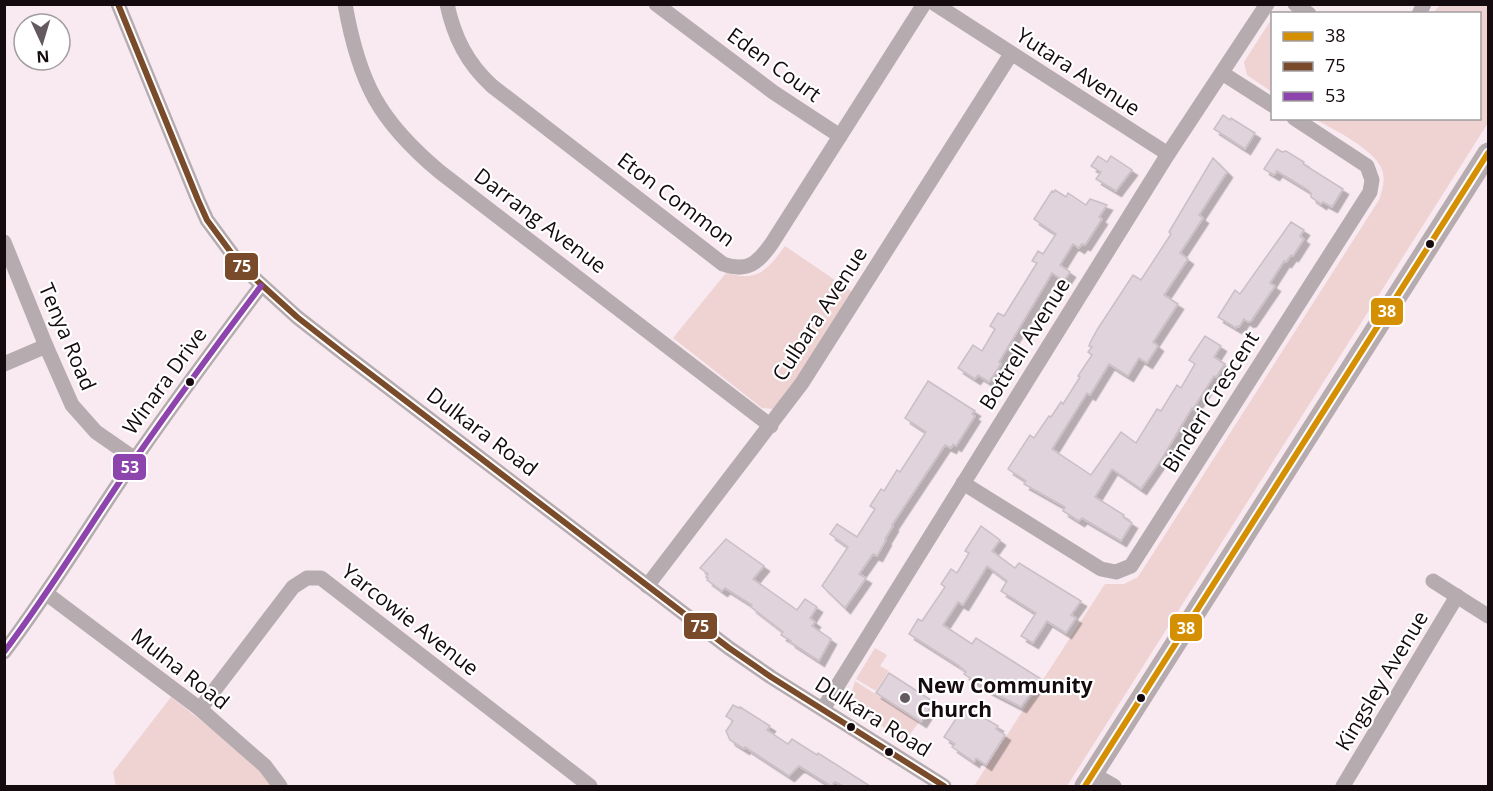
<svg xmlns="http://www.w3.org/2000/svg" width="1493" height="791" viewBox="0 0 1493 791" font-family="'Open Sans',sans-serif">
	<defs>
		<filter id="shadow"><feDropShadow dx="5.5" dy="5.5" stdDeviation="0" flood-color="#0004"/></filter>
	</defs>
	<rect width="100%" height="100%" fill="#f8eaf0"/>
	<g fill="#eed3d2">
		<path d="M1440,5H1488V123L1067,786H974L1105,584H1124L1138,577L1379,200C1382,191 1385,183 1383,173C1379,151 1334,130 1315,119L1480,118V14L1433,13Z"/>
		<polygon points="1272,21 1272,92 1247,75 1244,62 1269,23"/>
		<path d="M785,246L854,293L784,401L774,409L762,408L673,338L726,273C757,282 767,271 785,246Z"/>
		<polygon points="875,648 887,655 880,666 889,671 876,691 856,679"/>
		<polygon points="855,681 919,722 905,741 858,711 850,698"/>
		<polygon points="171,697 257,764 274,786 116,786 113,772"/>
	</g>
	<g fill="#e0d3db" stroke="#cabfc5" stroke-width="1.5" filter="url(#shadow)">
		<polygon points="1223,115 1230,120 1231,118 1255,133 1245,149 1214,129"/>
		<polygon points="1277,149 1282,152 1286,151 1304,162 1303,164 1343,189 1332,207 1323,202 1321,204 1311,197 1311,193 1308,190 1277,171 1274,175 1264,169"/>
		<polygon points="1098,156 1107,162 1111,156 1132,170 1116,191 1096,179 1101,172 1091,166"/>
		<polygon points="1213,158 1227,172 1199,215 1203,218 1180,253 1188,259 1164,295 1178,304 1153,342 1158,346 1147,363 1139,358 1128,376 1109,364 1090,395 1087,393 1052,449 1091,475 1121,432 1136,443 1157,409 1161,411 1177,385 1181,388 1195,364 1189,360 1205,336 1221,346 1214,357 1225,364 1216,377 1214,376 1193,409 1192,408 1161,460 1141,489 1112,469 1095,497 1124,515 1123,517 1132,523 1121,541 1082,518 1079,521 1063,511 1065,507 1024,484 1026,481 1008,469 1030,435 1034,438 1049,416 1051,417 1061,402 1063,404 1080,377 1078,376 1092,355 1088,352 1092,347 1089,346 1090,343 1097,330 1133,275 1141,280 1171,234 1169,232"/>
		<polygon points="1055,190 1066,197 1068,193 1086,205 1090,199 1107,205 1099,217 1102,219 1085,245 1082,244 1079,248 1073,244 1060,265 1070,272 1064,281 1052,273 999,362 1001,364 989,382 978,375 975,379 958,368 973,345 982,351 995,329 990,326 998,313 1004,316 1037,263 1032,261 1038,251 1043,254 1056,234 1034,219 1052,191 1054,192"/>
		<polygon points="1291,222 1304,230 1300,236 1304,239 1293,256 1291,255 1286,262 1284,261 1270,283 1275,286 1251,321 1248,322 1244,319 1239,327 1237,326 1236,328 1218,317 1235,290 1240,294"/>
		<polygon points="928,381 975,411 972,414 975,416 956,446 953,444 951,448 945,445 892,525 893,526 885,539 886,540 877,556 873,554 859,574 866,578 845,608 822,586 848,547 830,534 837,524 857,537 875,509 870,506 881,489 884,491 897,470 900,472 926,432 905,418"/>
		<polygon points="981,526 1000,540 992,551 1015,568 1019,563 1081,601 1071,615 1076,618 1066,633 1047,621 1033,643 1021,636 1036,613 1001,591 1007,581 987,566 963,605 958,602 943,625 972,644 976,638 1041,679 1021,707 986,689 964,674 966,672 958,665 909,634 918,619 922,621 945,587 941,584 951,569 957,573 969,553 965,551"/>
		<polygon points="726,539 764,566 753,579 797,610 805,599 817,607 810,618 815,622 812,626 831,639 819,661 790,642 791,641 781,635 783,632 751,607 752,605 725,588 722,591 707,580 708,578 706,577 708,574 700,568"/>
		<polygon points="889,673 934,702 921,722 876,693"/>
		<polygon points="733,705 739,708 740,707 770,726 767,730 788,744 792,739 817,755 818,753 870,786 843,786 835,782 831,786 799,766 789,776 745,747 744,749 730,740 726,731 733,721 726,716"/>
		<polygon points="963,708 972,713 973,711 998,726 996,729 1005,735 986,765 976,758 974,762 952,747 955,744 944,737"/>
	</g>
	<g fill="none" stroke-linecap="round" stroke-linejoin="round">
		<g stroke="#b6acaf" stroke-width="15">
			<polyline points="118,4 198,200 207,220 241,266 297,317 343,353 729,648 771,677 944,786"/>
			<path d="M345,4C359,83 379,121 440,172L771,426"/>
			<path d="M447,4C454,37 467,63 492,86L723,264C748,273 759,262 772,243L924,4"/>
			<polyline points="656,4 773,92 840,136"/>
			<polyline points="935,4 1168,154"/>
			<polyline points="1295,4 1309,14"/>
			<polyline points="1419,14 1424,4"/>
			<polyline points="1222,73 1272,105"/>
			<polyline points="4,242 46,346 72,405 96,432 135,459"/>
			<polyline points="4,364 46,346"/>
			<polyline points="963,483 1101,569 1116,572 1131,566 1370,192 1372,180 1367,166 1294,118"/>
			<polyline points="1433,581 1488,616"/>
			<polyline points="647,586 802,383 1011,54"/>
			<polyline points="47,594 200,709 265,766 280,786"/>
			<path d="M4,652C51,590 91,523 135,459C176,400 218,343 261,286"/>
			<polyline points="200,709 293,587 307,578 321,578 590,786"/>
			<polyline points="823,709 1168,154 1267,4"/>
			<polyline points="1093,774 1114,786"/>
			<polyline points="1343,786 1457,596"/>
		</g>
		<polyline stroke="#b6abae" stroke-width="21" points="1085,786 1488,153"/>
		<defs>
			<polyline id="bus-1" points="1085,786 1488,153"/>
			<polyline id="bus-2" points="118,4 198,200 207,220 241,266 297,317 343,353 729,648 771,677 944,786"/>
			<path id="bus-3" d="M4,652C51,590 91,523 135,459C176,400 218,343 261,286"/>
		</defs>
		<use href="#bus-1" stroke="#fff" stroke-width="10"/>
		<use href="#bus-2" stroke="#fff" stroke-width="10"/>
		<use href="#bus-3" stroke="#fff" stroke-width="10"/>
		<use href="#bus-1" stroke="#d58f02" stroke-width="6"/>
		<use href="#bus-2" stroke="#7a4b2a" stroke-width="6"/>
		<use href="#bus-3" stroke="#8e44ad" stroke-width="6"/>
	</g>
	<g fill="#150b0f" stroke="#fff" stroke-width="2">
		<circle cx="1430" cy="244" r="5"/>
		<circle cx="190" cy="382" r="5"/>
		<circle cx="1141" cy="698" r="5"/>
		<circle cx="851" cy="727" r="5"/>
		<circle cx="889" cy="752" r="5"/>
	</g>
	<circle fill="#64595e" stroke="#fff" stroke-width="2" cx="905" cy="698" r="6"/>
	<g text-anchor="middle" stroke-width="4.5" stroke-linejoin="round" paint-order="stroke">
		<g font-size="21" fill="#150b0f" stroke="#fff">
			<text transform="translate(774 65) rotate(36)" y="7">Eden Court</text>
			<text transform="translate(1078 72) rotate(33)" y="7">Yutara Avenue</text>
			<text transform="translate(676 200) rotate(37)" y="7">Eton Common</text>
			<text transform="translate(540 221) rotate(37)" y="7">Darrang Avenue</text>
			<text transform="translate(820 314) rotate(-57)" y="7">Culbara Avenue</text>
			<text transform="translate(67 337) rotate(67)" y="7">Tenya Road</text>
			<text transform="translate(1025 344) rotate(-58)" y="7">Bottrell Avenue</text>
			<text transform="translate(165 381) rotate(-54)" y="7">Winara Drive</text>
			<text transform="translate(1211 402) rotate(-58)" y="7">Binderi Crescent</text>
			<text transform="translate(482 432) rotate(37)" y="7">Dulkara Road</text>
			<text transform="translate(410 620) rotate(38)" y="7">Yarcowie Avenue</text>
			<text transform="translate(180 669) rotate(38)" y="7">Mulna Road</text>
			<text transform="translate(1382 681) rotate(-59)" y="7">Kingsley Avenue</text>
			<text transform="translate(873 717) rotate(32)" y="7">Dulkara Road</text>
		</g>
		<g font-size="21" font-weight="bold" fill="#150b0f" stroke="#fff" text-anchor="start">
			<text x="917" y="693">New Community<tspan x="917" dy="24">Church</tspan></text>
		</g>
	</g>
	<g stroke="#fff" stroke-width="2">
		<rect x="224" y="252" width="35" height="29" rx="6" fill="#7a4b2a"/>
		<rect x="1370" y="297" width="34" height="29" rx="6" fill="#d58f02"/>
		<rect x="112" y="453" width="35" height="28" rx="6" fill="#8e44ad"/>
		<rect x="683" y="612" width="35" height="28" rx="6" fill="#7a4b2a"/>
		<rect x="1169" y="613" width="34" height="29" rx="6" fill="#d58f02"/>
	</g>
	<g font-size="16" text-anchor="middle" font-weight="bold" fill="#fff">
		<text x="242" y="272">75</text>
		<text x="1387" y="317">38</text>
		<text x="130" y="473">53</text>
		<text x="700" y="632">75</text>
		<text x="1186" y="634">38</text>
	</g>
	<rect width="1493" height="791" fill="none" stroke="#150b0f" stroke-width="12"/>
	<rect x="1271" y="12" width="210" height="108" fill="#ffffff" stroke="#a19d9f" stroke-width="1.5"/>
	<rect x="1283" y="32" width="30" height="9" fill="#d58f02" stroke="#a19d9f" stroke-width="1.5"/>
	<text x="1325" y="42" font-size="18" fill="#150b0f">38</text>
	<rect x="1283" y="62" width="30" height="9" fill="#7a4b2a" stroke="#a19d9f" stroke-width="1.5"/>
	<text x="1325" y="72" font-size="18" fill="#150b0f">75</text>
	<rect x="1283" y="92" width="30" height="9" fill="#8e44ad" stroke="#a19d9f" stroke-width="1.5"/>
	<text x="1325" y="102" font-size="18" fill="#150b0f">53</text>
	<g transform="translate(42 42) rotate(176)"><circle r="28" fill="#ffffff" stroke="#a19d9f" stroke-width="1.5"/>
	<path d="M0-4.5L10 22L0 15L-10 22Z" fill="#64595e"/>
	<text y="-9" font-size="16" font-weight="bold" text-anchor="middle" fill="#150b0f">N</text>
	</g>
</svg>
